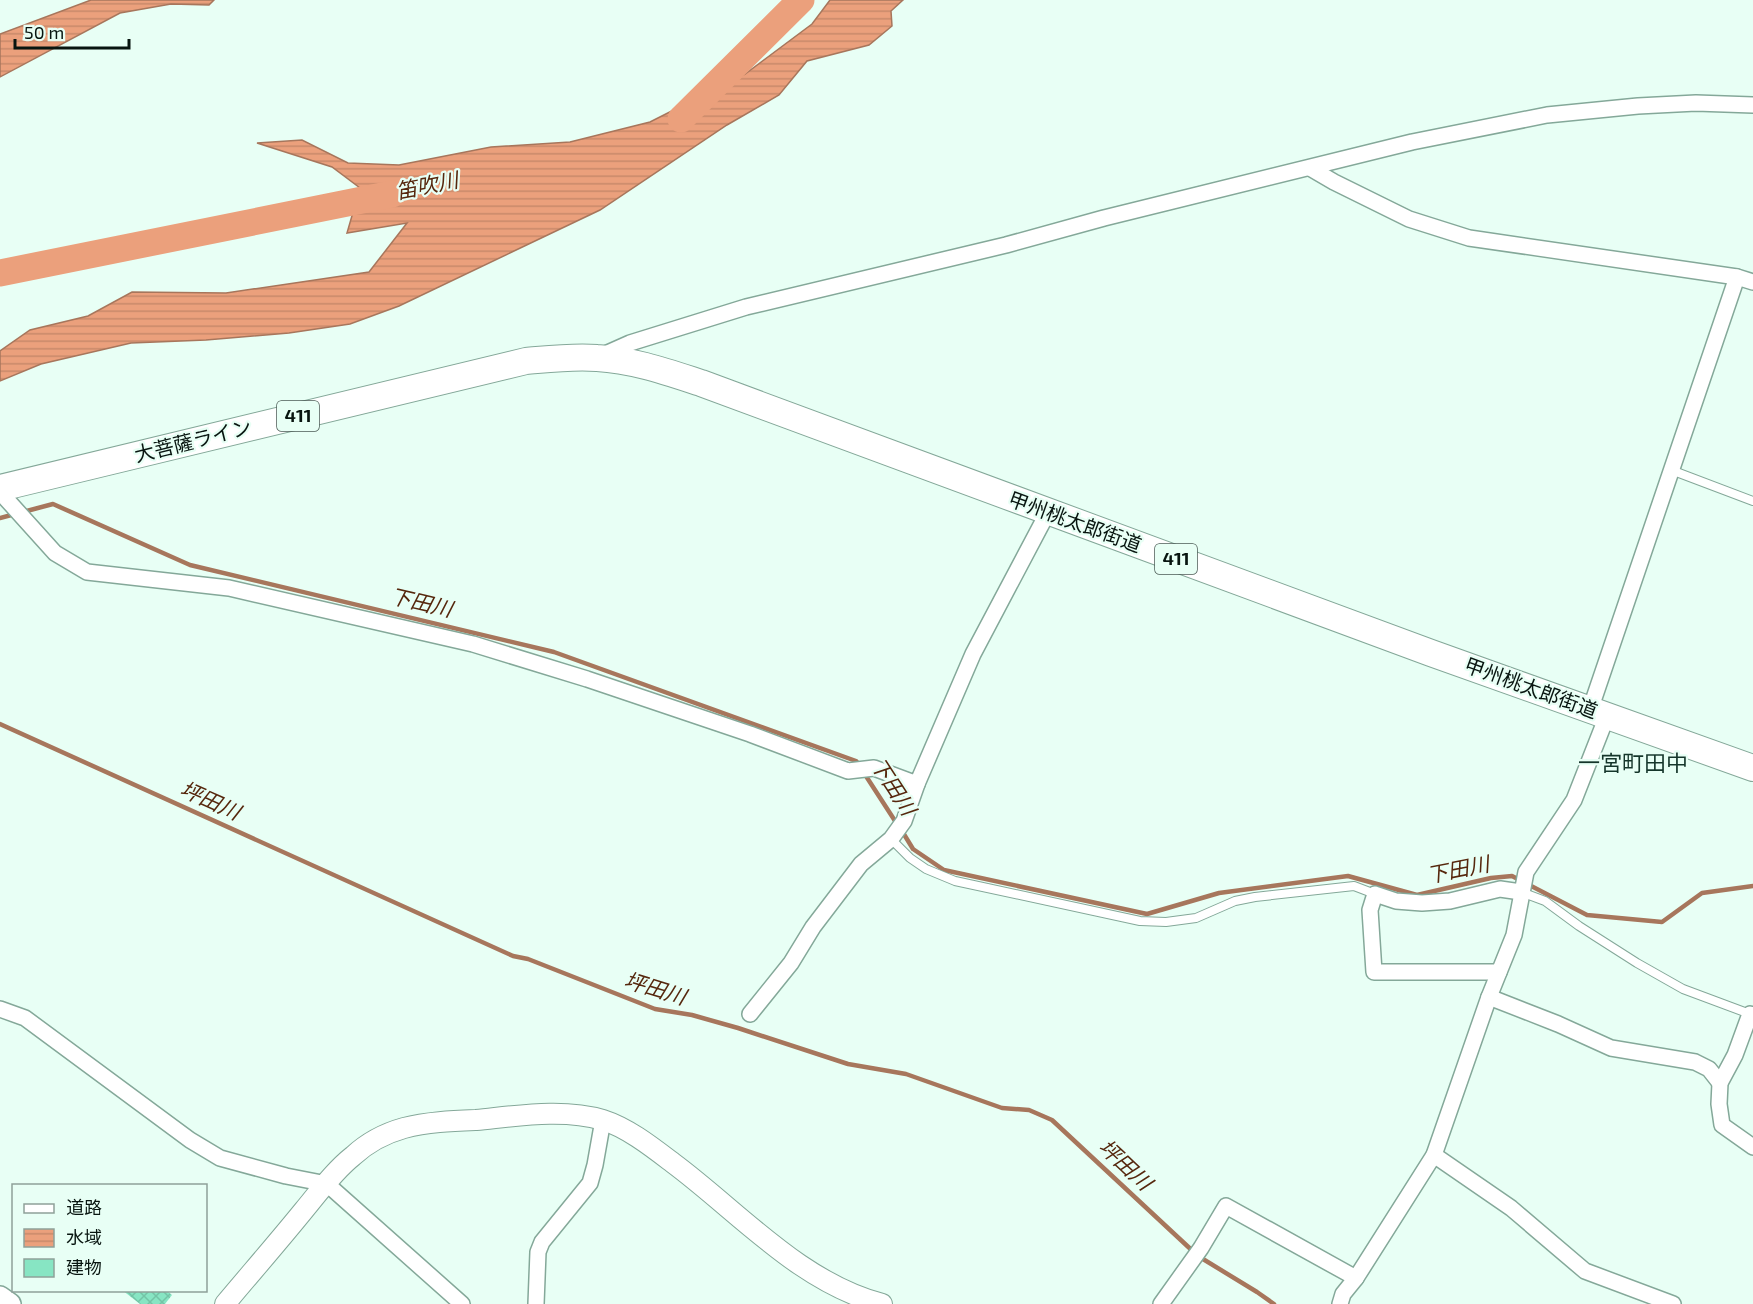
<svg xmlns="http://www.w3.org/2000/svg" width="1753" height="1304" viewBox="0 0 1753 1304" font-family="'Exo 2','Noto Sans JP',sans-serif">
	<defs>
		<pattern id="water-rules" width="6" height="5" patternUnits="userSpaceOnUse" patternTransform="scale(1.5)"><rect width="6" height="5" fill="#eba07c"/><path d="M0 2.5h6" fill="none" stroke="#c8896a"/></pattern>
		<pattern id="building-cross-hatch" width="8" height="8" patternUnits="userSpaceOnUse" patternTransform="scale(1.5)"><rect width="8" height="8" fill="#87e5c3"/><path d="M0 0l8 8M0 8l8-8" fill="none" stroke="#73c4a6"/></pattern>
	</defs>
	<rect width="100%" height="100%" fill="#e8fff5"/>
	<g fill="url(#water-rules)" stroke="#a7765c" stroke-width="1.5">
		<polygon points="91,0 214,0 209,5 171,4 120,13 0,77 0,34"/>
		<polygon points="830,0 903,0 891,11 892,26 869,45 807,61 779,95 727,125 600,210 399,306 350,324 289,333 206,340 131,343 41,364 0,381 0,351 30,330 88,316 132,292 226,293 369,272 407,223 347,233 360,188 332,167 257,143 302,140 348,163 399,165 491,147 570,142 650,122 745,74 812,24"/>
	</g>
	<g fill="none" stroke-linecap="round" stroke-linejoin="round">
		<g stroke="#a7765c" stroke-width="4.5">
			<polyline points="23,512 53,504 190,565 554,652 856,761 860,766"/>
			<polyline points="0,518 15,514"/>
			<polyline points="0,724 513,956 528,959 655,1009 692,1015 738,1028 848,1064 906,1074 1002,1108 1029,1110 1052,1120 1198,1256 1257,1292 1274,1304"/>
			<polyline points="864,773 897,824"/>
			<polyline points="902,831 913,849 944,870 1147,914 1219,893 1348,876 1417,895 1491,878 1512,876 1587,915 1662,922 1702,893 1753,886"/>
		</g>
		<g stroke="#eba07c" stroke-width="27">
			<polyline points="681,119 801,0"/>
			<polyline points="0,273 392,194"/>
		</g>
	</g>
	<polygon fill="url(#building-cross-hatch)" points="122,1290 166,1290 172,1295 165,1304 140,1304"/>
	<g fill="none" stroke-linecap="round" stroke-linejoin="round">
		<defs>
			<g id="service">
				<polyline points="1671,470 1753,501"/>
				<polyline points="891,839 910,858 926,869 955,881 1140,921 1166,922 1196,918 1235,901 1255,897 1354,886 1375,894"/>
				<polyline points="1521,892 1545,901 1579,926 1637,963 1683,989 1750,1014"/>
			</g>
			<g id="minor">
				<polyline points="1310,168 1334,182 1409,219 1469,238 1737,277 1753,282"/>
				<polyline points="603,355 630,343 746,307 1006,245 1104,218 1412,142 1547,115 1638,106 1696,103 1753,105"/>
				<polyline points="0,492 55,553 87,572 229,588 473,644 587,679 750,734 848,771 874,768 917,784 973,654 1048,512"/>
				<polyline points="1590,710 1737,277"/>
				<polyline points="1499,972 1374,972 1370,910 1375,894 1396,901 1422,903 1450,901 1500,889 1521,892"/>
				<polyline points="1489,997 1558,1024 1611,1048 1695,1062 1709,1069 1720,1083"/>
				<polyline points="0,1009 25,1018 190,1140 220,1158 286,1176 327,1184 462,1304"/>
				<polyline points="750,1014 791,963 813,927 861,864 891,839 904,821 917,784"/>
				<polyline points="1753,1015 1750,1014 1735,1055 1720,1083 1719,1104 1722,1125 1753,1147"/>
				<polyline points="1434,1155 1511,1208 1585,1271 1673,1304"/>
				<polyline points="536,1304 538,1252 542,1242 590,1183 595,1165 603,1120"/>
				<polyline points="1161,1304 1201,1248 1226,1206 1356,1278"/>
				<polyline points="1340,1304 1343,1294 1356,1278 1434,1155 1489,997 1514,935 1526,872 1574,800 1607,716"/>
			</g>
			<path id="tertiary" d="M225,1304C251,1273 278,1242 304,1210C319,1192 334,1171 353,1156C367,1143 386,1133 404,1128C427,1122 452,1121 476,1120C517,1116 563,1108 603,1120C628,1128 652,1147 673,1163C739,1212 799,1282 882,1304"/>
			<polyline id="secondary" points="0,1297 10,1304"/>
			<path id="trunk" d="M0,488L526,361C549,359 573,356 597,358C633,360 667,372 701,383L1431,653L1753,768"/>
		</defs>
		<use href="#service" stroke="#84a899" stroke-width="10"/>
		<use href="#minor" stroke="#84a899" stroke-width="18"/>
		<use href="#tertiary" stroke="#84a899" stroke-width="22"/>
		<use href="#secondary" stroke="#84a899" stroke-width="24"/>
		<use href="#trunk" stroke="#84a899" stroke-width="28"/>
		<use href="#service" stroke="#fff" stroke-width="8"/>
		<use href="#minor" stroke="#fff" stroke-width="15"/>
		<use href="#tertiary" stroke="#fff" stroke-width="20"/>
		<use href="#secondary" stroke="#fff" stroke-width="21"/>
		<use href="#trunk" stroke="#fff" stroke-width="26"/>
	</g>
	<g text-anchor="middle" stroke-width="4.5" stroke-linejoin="round" paint-order="stroke">
		<g fill="#e8fff5" stroke="#4b5b55" stroke-width="1.5">
			<rect x="277" y="401" width="42" height="30" rx="4.5"/>
			<rect x="1155" y="544" width="42" height="30" rx="4.5"/>
		</g>
		<g font-size="18" font-weight="bold" fill="#081510">
			<text x="298" y="422">411</text>
			<text x="1176" y="565">411</text>
		</g>
		<g font-size="20" fill="#081510" stroke="#e8fff5">
			<text transform="translate(193 441) rotate(-14)" y="7">大菩薩ライン</text>
			<text transform="translate(1075 522) rotate(20)" y="7">甲州桃太郎街道</text>
			<text transform="translate(1531 688) rotate(20)" y="7">甲州桃太郎街道</text>
		</g>
		<g font-size="21" font-style="italic" fill="#56270d" stroke="#e8fff5">
			<text transform="translate(427 186) rotate(-11)" y="7">笛吹川</text>
			<text transform="translate(421 603) rotate(13)" y="7">下田川</text>
			<text transform="translate(893 787) rotate(57)" y="7">下田川</text>
			<text transform="translate(210 801) rotate(24)" y="7">坪田川</text>
			<text transform="translate(1458 870) rotate(-11)" y="7">下田川</text>
			<text transform="translate(655 989) rotate(17)" y="7">坪田川</text>
			<text transform="translate(1125 1165) rotate(43)" y="7">坪田川</text>
		</g>
		<g font-size="22" fill="#15362b" stroke="#e8fff5">
			<text x="1633" y="771">一宮町田中</text>
		</g>
	</g>
	<rect x="12" y="1184" width="195" height="108" fill="#e8fff5" stroke="#8ea199" stroke-width="1.5"/>
	<rect x="24" y="1204" width="30" height="9" fill="#ffffff" stroke="#8ea199" stroke-width="1.5"/>
	<text x="66" y="1214" font-size="18" fill="#081510">道路</text>
	<rect x="24" y="1229" width="30" height="18" fill="url(#water-rules)" stroke="#8ea199" stroke-width="1.5"/>
	<text x="66" y="1244" font-size="18" fill="#081510">水域</text>
	<rect x="24" y="1259" width="30" height="18" fill="#87e5c3" stroke="#8ea199" stroke-width="1.5"/>
	<text x="66" y="1274" font-size="18" fill="#081510">建物</text>
	<path d="M15 39v9h114v-9" fill="none" stroke="#081510" stroke-width="3"/>
	<text x="24" y="39" font-size="18" fill="#081510" stroke="#e8fff5" stroke-width="4.5" paint-order="stroke">50 m</text>
</svg>
